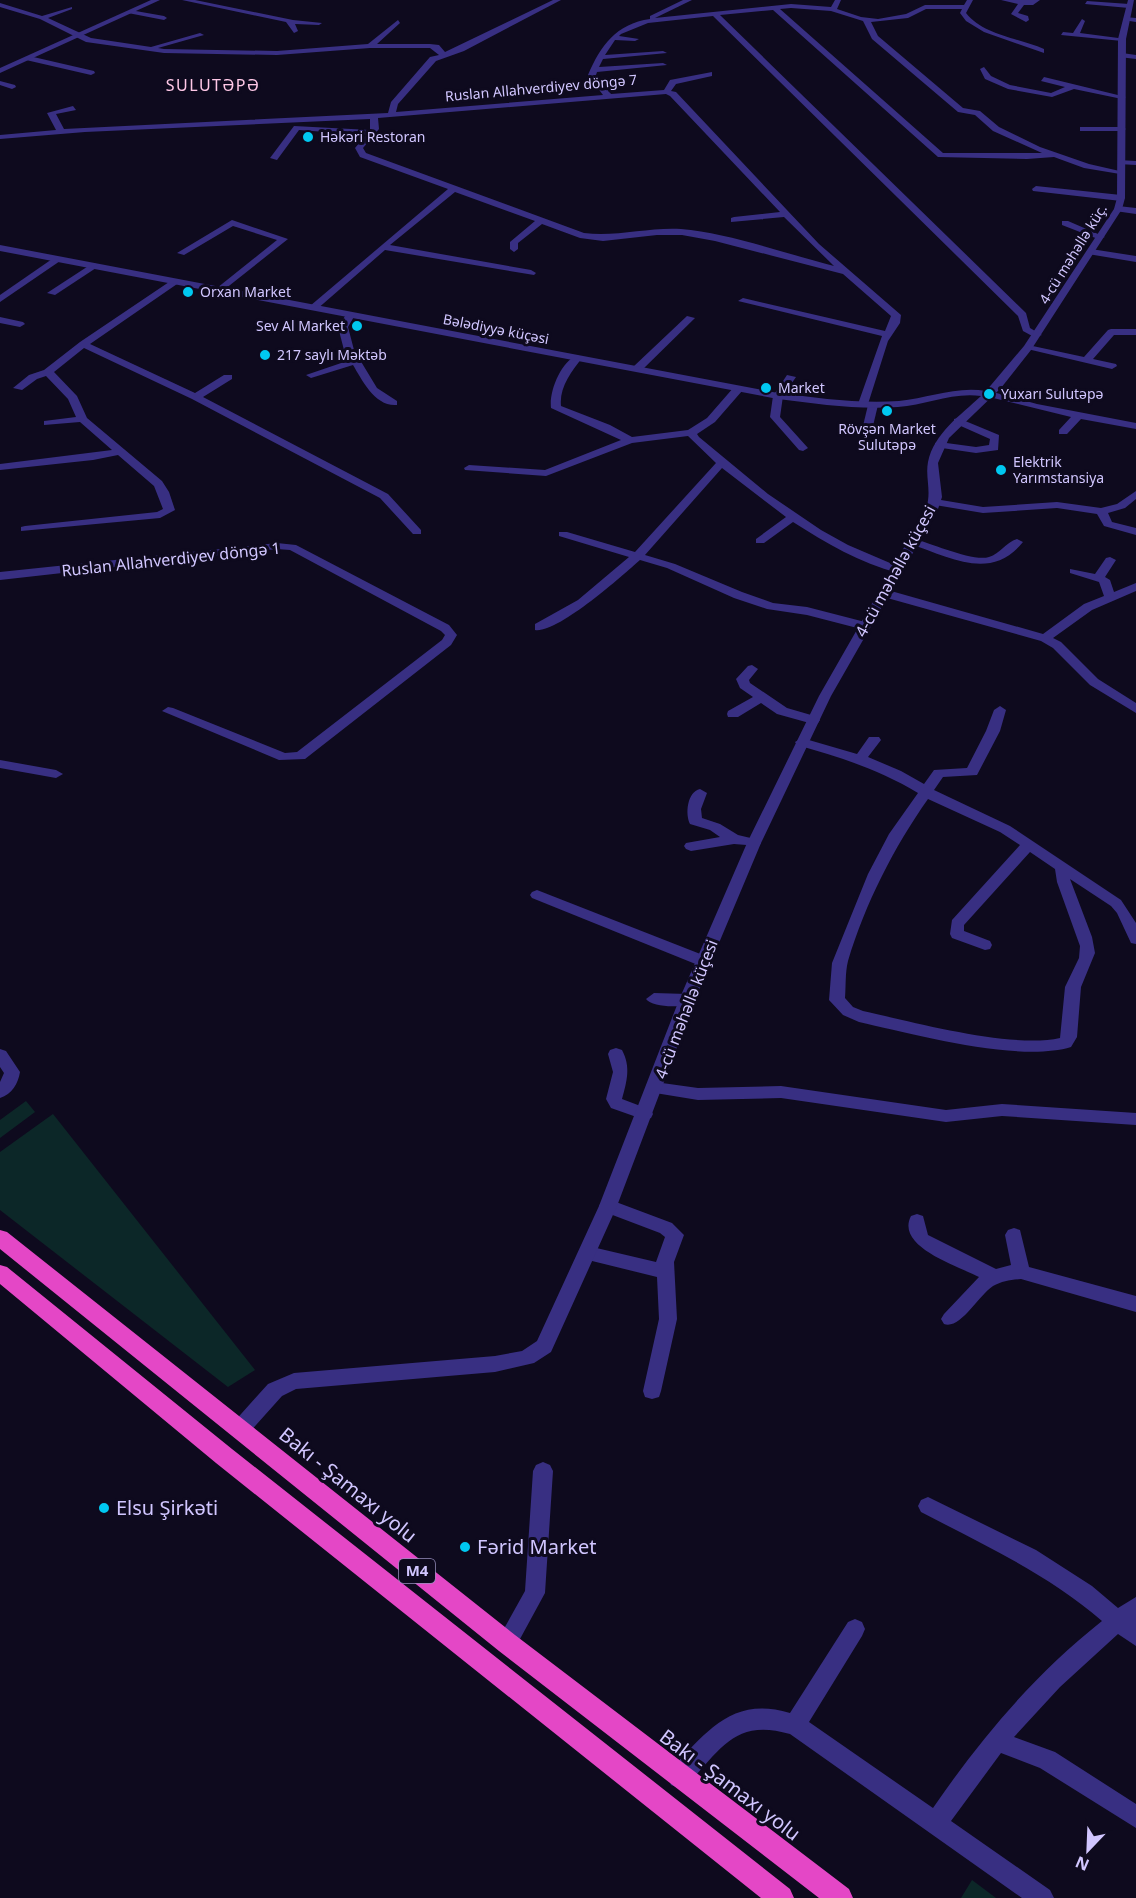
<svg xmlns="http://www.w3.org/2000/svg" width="1136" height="1898" viewBox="0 0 1136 1898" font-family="'Noto Sans',sans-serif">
	<rect width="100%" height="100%" fill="#0e0a1e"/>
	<g fill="#0c2728">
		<polygon points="26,1101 35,1112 0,1138 0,1120"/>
		<polygon points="53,1114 255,1370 228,1387 0,1210 0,1152"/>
		<polygon points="972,1880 996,1898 961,1898"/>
	</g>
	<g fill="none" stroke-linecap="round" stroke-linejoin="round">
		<g fill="#382f82" fill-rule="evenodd">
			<polygon points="182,0 195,0 293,20 322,23 319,25 295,24 298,31 294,33 286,22"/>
			<path d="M553,0H561L464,51L436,61L398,104L396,112L603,95L588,75C601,45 616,24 650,19V16L683,0H692L655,18L791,4L831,7L835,0H841L837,9L861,17L878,19L906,14L925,5H964L967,0H973L966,13C983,35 1019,38 1044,49V53L984,32L966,21L960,13L962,9H926L908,18L871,22L878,36L963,108L980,111L999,127L1040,147L1089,164L1124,172L1120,174L1084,168L1054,157L1027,159L938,157L773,10L720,15L1026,313L1030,328L1042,335L1034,337L1023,331L1018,316L713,16L648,23L621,34L619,36L639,39L635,41L615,40L605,55L663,51L667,53L603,59L599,67L663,63L667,65L597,72L596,75L611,94L664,90L670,80L712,72V76L676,84L671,91L676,92L819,244L901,315L900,323L888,341L868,404L863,407L858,404L882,336L738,301L743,298L885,331L891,316L843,274L715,241L682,235H657L603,241L580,238L542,224L518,243V249L514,252L510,249V242L535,221L455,192L390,245L531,270L536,273L534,275L385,250L316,310H310V306L448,189L360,157L355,148L366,135L299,130L277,160L270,158L294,126L370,130V119L85,132L0,139V135L56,130L47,113L73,106L76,110L56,114L64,129L388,113L391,102L430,57L439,55L430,48H370L277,55L164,53L86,42L40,19L0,7V3L42,16L72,7V9L48,18L91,38L151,47L200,33L204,35L158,48L164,49L277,51L368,44L398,20L400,23L377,44H430L439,45L445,52ZM791,8L831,11L863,21L872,39L958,112L975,115L993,131L1042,153H943L780,9ZM666,94L670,96L780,212L734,217L731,218V222L784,217L834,266C787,254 729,233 681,229C649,227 617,237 584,233L366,153L363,148L379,129L378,118Z"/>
			<polygon points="1001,0 1040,0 1033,5 1024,5 1018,13 1028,16 1029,20 1026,22 1011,14 1018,4"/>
			<polygon points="1087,1 1129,4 1132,6 1129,8 1085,4"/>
			<polygon points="130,10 164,16 167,18 164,20 128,13"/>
			<polygon points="1125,17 1136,18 1136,22 1123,20"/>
			<polygon points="1082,19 1085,21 1080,33 1126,39 1122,41 1061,35 1063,32 1073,33"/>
			<polygon points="1122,53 1136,55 1136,59 1119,57"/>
			<polygon points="29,56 94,71 95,73 91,75 26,60"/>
			<polygon points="984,67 991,76 1010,85 1051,93 1065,87 1041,81 1044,77 1126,97 1122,99 1074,89 1052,97 1008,89 985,79 980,69"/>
			<polygon points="0,81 15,85 16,87 12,89 0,85"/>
			<polygon points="1083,127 1122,127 1126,129 1122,131 1080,131 1080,127"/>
			<polygon points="1118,160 1136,161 1136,165 1118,164"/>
			<polygon points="1036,186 1121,195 1125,198 1121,201 1033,191 1032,189"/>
			<polygon points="1118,206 1136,208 1136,214 1115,211 1114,209"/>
			<polygon points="232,220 288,239 220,293 217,292 217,288 277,240 233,226 184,255 177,253"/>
			<polygon points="1062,221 1068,221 1105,237 1098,239 1062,225"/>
			<polygon points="1091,249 1136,256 1136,262 1088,254 1088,250"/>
			<polygon points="55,257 63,259 0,302 0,295"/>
			<polygon points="93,263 96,264 96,268 55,295 47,293"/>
			<polygon points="172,280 180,282 90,344 195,393 224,375 232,375 232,379 203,397 388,494 421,530 421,534 413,534 380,498 192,399 84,348 54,372 77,396 87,418 162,481 169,492 175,510 160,518 21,531 21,527 25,526 157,512 163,509 154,486 118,455 93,460 0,470 0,464 112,450 80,422 44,425 44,421 76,417 68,399 46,376 37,379 22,390 13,388 29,375 44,370 80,342"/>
			<path d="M347,313L355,315L348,327L354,350L377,388L397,401V405C375,407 362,380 353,365L311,378L306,375L350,360L344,350L338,327Z"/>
			<polygon points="687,316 695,318 641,371 633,371 633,367"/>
			<polygon points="0,317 23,322 25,324 20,327 0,323"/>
			<polygon points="1111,329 1136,329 1136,335 1114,335 1093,359 1116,364 1117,366 1112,369 1023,348 1028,345 1084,357 1108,330"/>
			<path d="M577,355L582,358C571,372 559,388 561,406L610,425L632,437L688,430L707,418L734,387H742V391L715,422L697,434L699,437L768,494L821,530L848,545L904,569L898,573C860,563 826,543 793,522L764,543H756V539L786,517L722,468L645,555L675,564L742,592L773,603L807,607L869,623V629L865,630L807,615L767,609L734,598L667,568L640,560C622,576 557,634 535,630V624L578,600L629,557L559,536V532H567L635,552L716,463L688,436L632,443L546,476L465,470L464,468L469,465L545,470L621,440L551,408C549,391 561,362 577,355Z"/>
			<polygon points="787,375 796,377 783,396 780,417 808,448 803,451 799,450 770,417 773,396"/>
			<polygon points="989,391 1037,404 1136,423 1136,429 1081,419 1067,434 1059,434 1059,430 1071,417 985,396 985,392"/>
			<polygon points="873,402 878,405 872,430 863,432 862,430 868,405"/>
			<polygon points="958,418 999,435 998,450 976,453 935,447 935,443 939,442 976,447 989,445 990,439 954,423 954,419"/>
			<polygon points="1136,491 1136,499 1125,508 1108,513 1112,522 1136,528 1136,535 1104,526 1097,514 1057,508 983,513 935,505 929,502 935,499 983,507 1057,502 1101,508 1117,504"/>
			<path d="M914,539C931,543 973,562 989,557C1000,554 1006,542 1017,539L1023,542C991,582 950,557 910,544L908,542Z"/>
			<polygon points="277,543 296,545 449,625 457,635 451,645 305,759 279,760 162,711 168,707 173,708 285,753 297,752 442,640 445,635 441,631 290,550 277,549 0,580 0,572"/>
			<polygon points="1110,557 1116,560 1105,577 1110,580 1114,592 1136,583 1136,591 1092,610 1053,638 1061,642 1098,679 1136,703 1136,713 1090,685 1053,648 1041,641 880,596 878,593 884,589 1043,634 1084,604 1104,596 1099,582 1070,573 1070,569 1095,574 1106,558"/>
			<polygon points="752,665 758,669 749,680 750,683 787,708 818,717 820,720 818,723 813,724 777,714 761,703 738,717 728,717 727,714 728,711 753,697 740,688 736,679 748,666"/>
			<path d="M1000,706L1006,710L1000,731L977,775L943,777L934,790L1010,826L1121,900L1136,923V944L1131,943L1117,913L1111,906L1070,879L1092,937L1095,953L1081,987L1077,1037L1071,1047C1019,1063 913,1034 859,1022L843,1015L829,1000L832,963L868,874L889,834L918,793C880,770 840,757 797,745L795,742L802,738L857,754L869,737H879L881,740L868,757L901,771L924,784L934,770L967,768L986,731L994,710ZM928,799L1000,832L1020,845L952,920L950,934L952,938L985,950L990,949L992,945L990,941L964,931V925L1030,852L1055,869L1057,882L1080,946L1079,958L1065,987L1060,1038C1012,1049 913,1022 863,1011L853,1007L845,998C846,987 845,973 848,961C865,904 894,847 928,799Z"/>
			<polygon points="0,760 56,770 63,774 56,778 0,768"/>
			<path d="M700,789L707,793L701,809L702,818L720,824L738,835L759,840L761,843L759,846L734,844L691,851L686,849L684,846L686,843L720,837L710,830L690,824C685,814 687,792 700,789Z"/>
			<polygon points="537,890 708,957 711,961 708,965 698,965 532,898 530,895 532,892"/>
			<path d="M654,993L687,994L695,1000C688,1009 653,1008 646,999Z"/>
			<path d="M616,1048L622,1050C631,1067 627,1081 622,1099L651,1110L653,1114L651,1118L645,1120L611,1108L606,1099L613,1072L608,1054L610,1050Z"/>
			<path d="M0,1049L6,1051L20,1072C18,1084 12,1094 0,1098V1082L4,1073L0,1067Z"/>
			<polygon points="655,1082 698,1088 781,1086 946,1110 1002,1104 1136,1113 1136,1125 1002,1116 946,1122 781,1098 698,1100 649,1092 647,1088 649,1084"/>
			<polygon points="608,1199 672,1223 684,1235 674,1262 677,1319 661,1391 659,1397 652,1399 645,1397 643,1391 659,1319 657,1277 588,1260 582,1258 579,1253 582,1248 588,1246 656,1262 665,1237 660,1233 602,1211 599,1206 602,1201"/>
			<path d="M917,1214L923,1216L928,1235L996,1269L1011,1265L1005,1235L1008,1230L1014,1228L1020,1230L1029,1267L1136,1296V1312L1021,1279C1011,1280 1002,1281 993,1286C978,1296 960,1330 944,1324L941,1319L944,1314L979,1277C958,1266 895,1247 911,1216Z"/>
			<polygon points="543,1462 550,1465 553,1471 545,1593 514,1650 507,1653 500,1650 496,1643 525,1591 533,1471 536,1465"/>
			<path d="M928,1497L1036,1550L1092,1586L1118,1608L1136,1597V1646L1118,1634L1060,1687L1014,1737L1055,1752L1136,1804V1828L1040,1768L1001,1753L951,1821L1050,1890L1054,1898H1022L790,1734C735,1718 721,1749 687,1785L679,1788L671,1785L668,1777L671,1769C708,1731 732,1696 790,1713L848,1622L855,1619L862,1622L865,1629L862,1636L809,1722L933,1808C981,1738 1035,1674 1102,1621C1048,1574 984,1545 921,1512L918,1506L921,1500Z"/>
		</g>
		<g fill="#382f82" fill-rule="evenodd">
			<polygon points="151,0 160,0 0,73 0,68"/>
			<path d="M1128,0H1134L1126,39L1125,198L1122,209L1031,350L1001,388L949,438L938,463L942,497L938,509L831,696L761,843L695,1000L617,1206L551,1352L534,1363L495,1372L296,1389L282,1396L247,1435L240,1438L233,1435L230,1429L233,1423L268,1384L294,1373L495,1356L522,1351L537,1341L599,1206L679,1000L747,843L819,696L926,509C932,491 925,478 928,462C934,433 961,415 981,396C953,392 926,405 898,407C858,410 818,404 778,399L0,251V245L778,393C818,398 859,404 899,401C929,398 956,386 986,391L1024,346L1114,209L1117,198L1118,39Z"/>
		</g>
		<g fill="#e447c6" fill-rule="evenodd">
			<polygon points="0,1230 7,1232 515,1635 849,1889 853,1898 819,1898 499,1651 0,1249"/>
			<polygon points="0,1265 7,1267 232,1449 790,1889 794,1898 761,1898 216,1463 0,1284"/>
		</g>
	</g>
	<g fill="#00c8f1" stroke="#0e0a1e" stroke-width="2">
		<circle cx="308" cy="137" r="6"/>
		<circle cx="188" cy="292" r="6"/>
		<circle cx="357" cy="326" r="6"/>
		<circle cx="265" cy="355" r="6"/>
		<circle cx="766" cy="388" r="6"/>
		<circle cx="989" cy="394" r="6"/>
		<circle cx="887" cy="411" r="6"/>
		<circle cx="1001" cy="470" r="6"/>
		<circle cx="104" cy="1508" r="6"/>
		<circle cx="465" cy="1547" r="6"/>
	</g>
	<g text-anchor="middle" stroke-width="6" stroke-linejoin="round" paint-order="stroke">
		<g font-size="14" fill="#d1c6ff" stroke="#0e0a1e">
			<text transform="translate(541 88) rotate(-5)" y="5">Ruslan Allahverdiyev döngə 7</text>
			<text transform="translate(1073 254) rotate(-58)" y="5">4-cü məhəllə küç.</text>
			<text transform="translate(496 329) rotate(11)" y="5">Bələdiyyə küçəsi</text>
		</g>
		<g font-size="14" fill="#d1c6ff" stroke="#0e0a1e" text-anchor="start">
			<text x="320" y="142">Həkəri Restoran</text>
			<text x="200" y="297">Orxan Market</text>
			<text x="345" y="331" text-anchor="end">Sev Al Market</text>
			<text x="277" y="360">217 saylı Məktəb</text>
			<text x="778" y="393">Market</text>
			<text x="1001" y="399">Yuxarı Sulutəpə</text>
			<text x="887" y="434" text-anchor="middle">Rövşən Market<tspan x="887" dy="16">Sulutəpə</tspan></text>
			<text x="1013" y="467">Elektrik<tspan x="1013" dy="16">Yarımstansiya</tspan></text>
		</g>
		<rect fill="#0e0a1e" stroke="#968ebc" stroke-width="1.5" x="399" y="1559" width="36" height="24" rx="4.5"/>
		<g font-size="15" font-weight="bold" fill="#d1c6ff">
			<text x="417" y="1576">M4</text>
		</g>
		<g font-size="16" letter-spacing="1.5" fill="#ffc8e7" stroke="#0e0a1e">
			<text x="213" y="91">SULUTƏPƏ</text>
		</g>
		<g font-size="16" fill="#d1c6ff" stroke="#0e0a1e">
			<text transform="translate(171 559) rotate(-6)" y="6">Ruslan Allahverdiyev döngə 1</text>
			<text transform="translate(895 571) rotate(-61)" y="6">4-cü məhəllə küçesi</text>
			<text transform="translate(686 1009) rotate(-69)" y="6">4-cü məhəllə küçesi</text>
		</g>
		<g font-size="20" fill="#d1c6ff" stroke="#0e0a1e">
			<text transform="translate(348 1485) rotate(39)" y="7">Bakı - Şamaxı yolu</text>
			<text transform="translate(730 1785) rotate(37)" y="7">Bakı - Şamaxı yolu</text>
		</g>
		<g font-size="20" fill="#d1c6ff" stroke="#0e0a1e" text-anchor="start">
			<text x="116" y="1515">Elsu Şirkəti</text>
			<text x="477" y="1554">Fərid Market</text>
		</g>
	</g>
	<g transform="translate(1088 1850) rotate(203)" stroke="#0e0a1e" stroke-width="4.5" paint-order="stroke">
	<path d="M0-4.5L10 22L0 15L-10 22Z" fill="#d1c6ff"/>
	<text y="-9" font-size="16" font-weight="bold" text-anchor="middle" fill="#d1c6ff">N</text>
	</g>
</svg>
